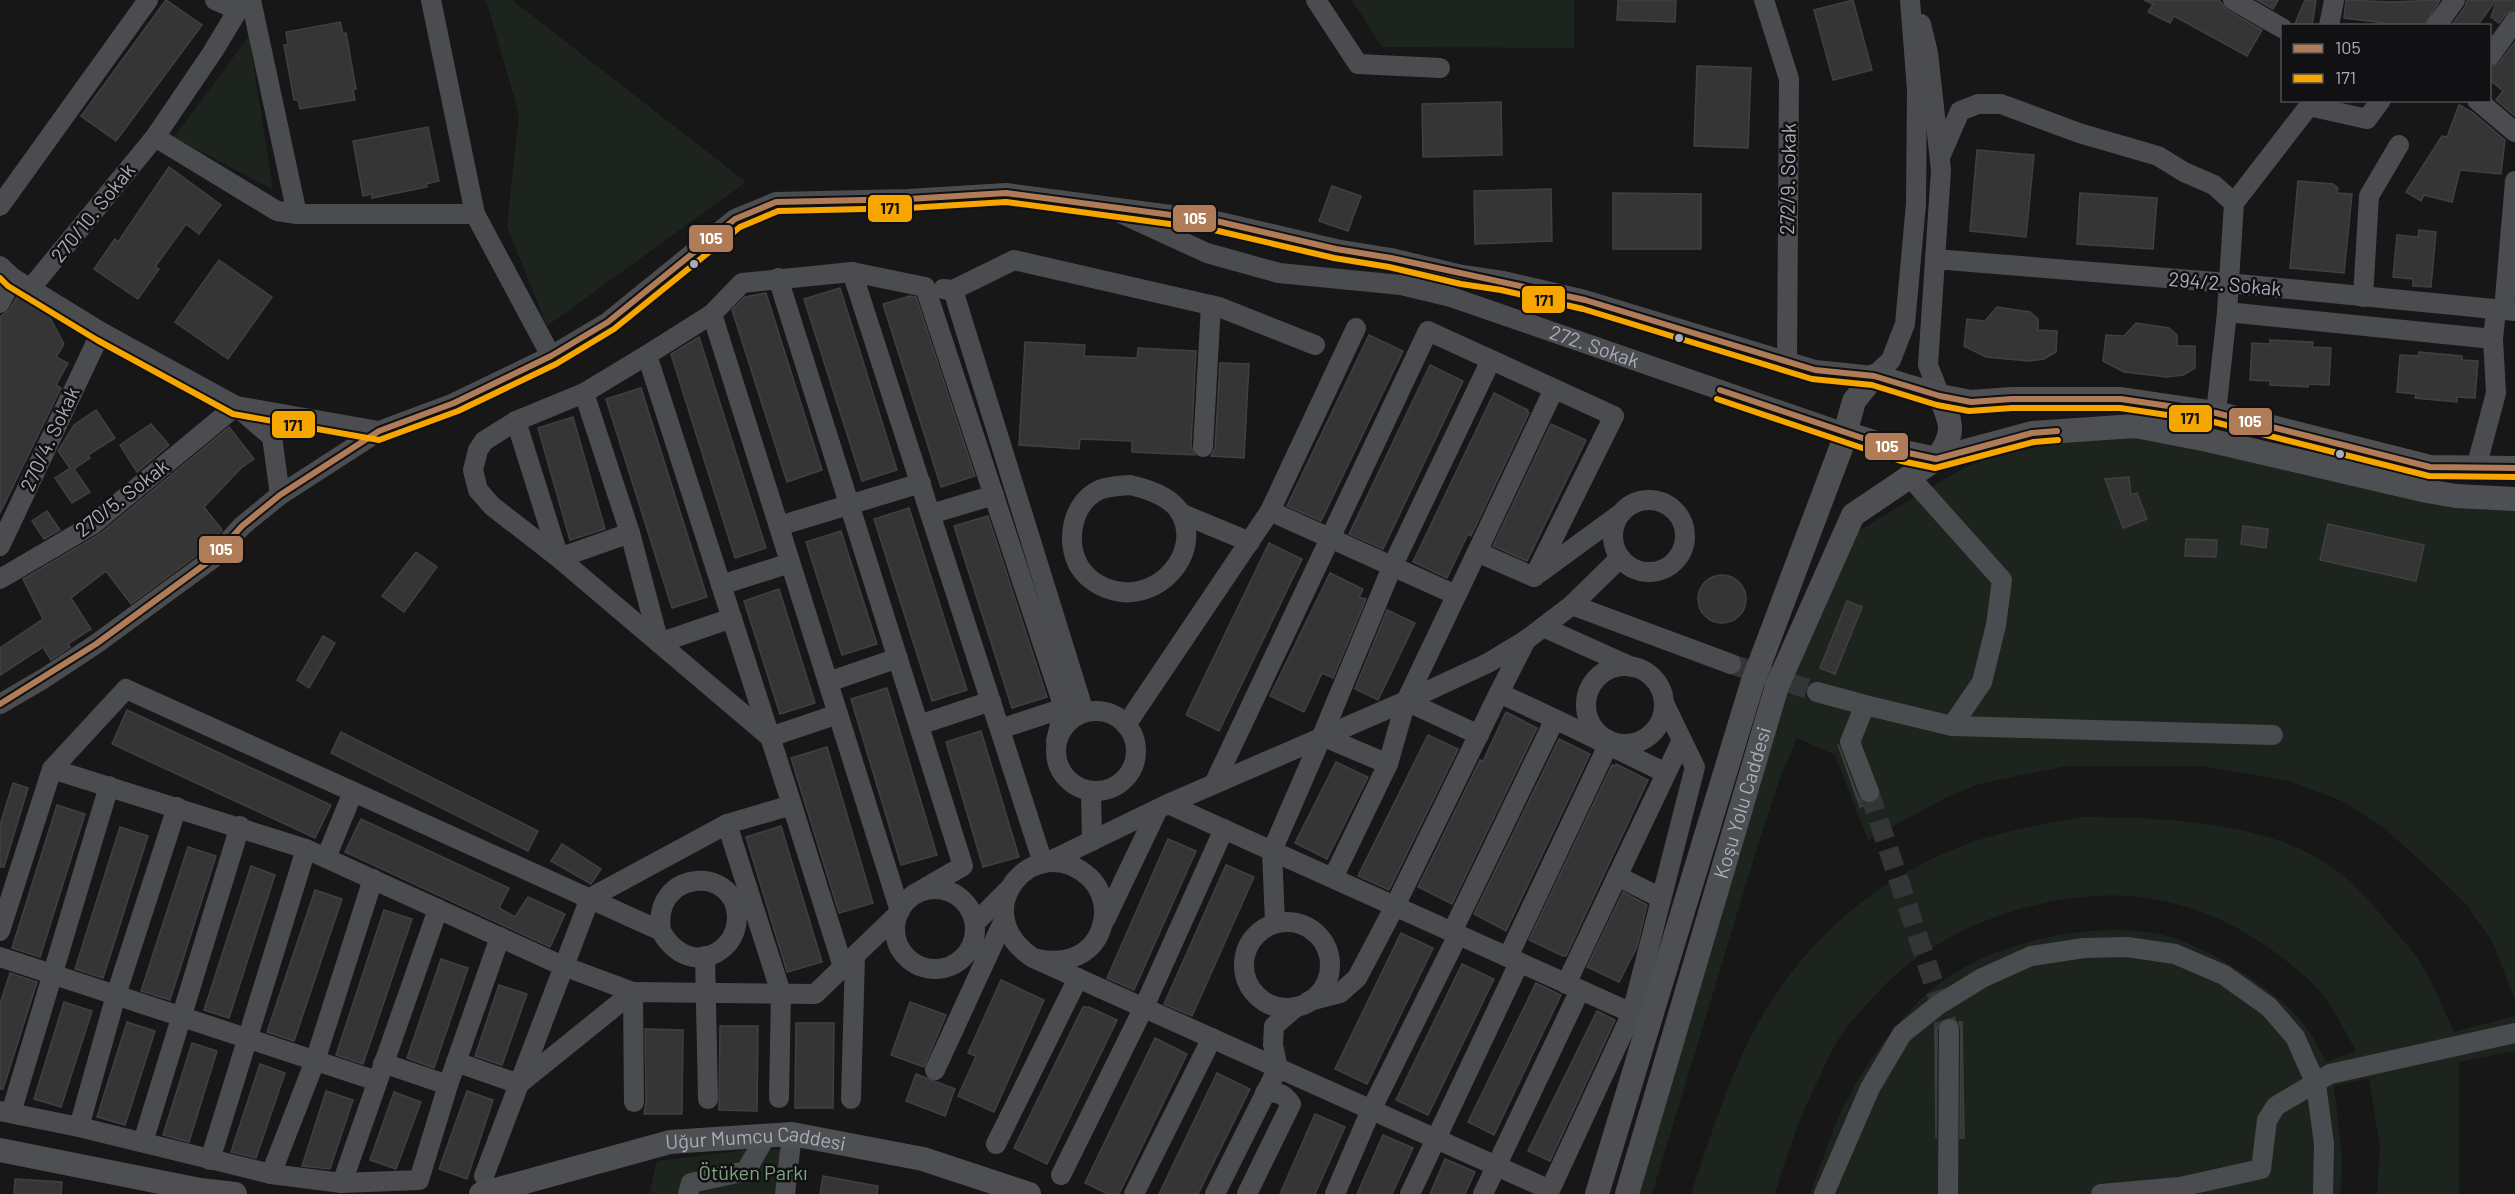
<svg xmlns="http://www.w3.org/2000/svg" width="2515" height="1194" viewBox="0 0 2515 1194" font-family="Barlow,sans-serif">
	<rect width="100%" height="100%" fill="#171717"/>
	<g fill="#1d241e">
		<polygon points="484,0 512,0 746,182 547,326 507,227 519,114 487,4"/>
		<polygon points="1352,0 1574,0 1574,48 1382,47"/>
		<polygon points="249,36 273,190 174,137"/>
		<polygon points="2129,437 2515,509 2515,1000 2493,943 2467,905 2435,874 2383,827 2342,801 2290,781 2201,766 2066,766 1979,784 1945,798 1868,840 1835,755 1797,738 1779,781 1756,851 1652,1194 1632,1194 1787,688 1852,535 1960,470 2027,442"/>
		<path d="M2082,817C2156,817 2262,821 2326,863C2355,882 2378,911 2400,937C2407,945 2415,953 2420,962C2433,984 2443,1008 2454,1032L2515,1016V1051L2459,1062V1194H2377L2380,1148L2369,1078L2334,1086L2342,1157L2341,1194H1810C1821,1166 1830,1136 1842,1109C1862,1069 1889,1031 1921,999C1974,946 2080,921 2153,933C2199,940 2274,988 2303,1023C2312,1034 2319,1048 2326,1062L2356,1051C2345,1031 2335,1011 2321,993C2310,979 2294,967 2280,956C2244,928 2204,909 2158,900C2067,882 1947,921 1883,987C1866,1004 1849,1023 1836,1043C1830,1053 1825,1065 1820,1076C1801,1114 1787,1153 1775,1194H1691C1710,1139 1727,1081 1755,1029C1801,943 1875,878 1967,844C2004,831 2043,824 2082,817Z"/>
		<polygon points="781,1149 778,1194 649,1194 657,1161 745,1150"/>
	</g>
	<g fill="#353536" stroke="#3f4043" stroke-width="1.5">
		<polygon points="166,0 202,25 116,141 81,116"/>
		<polygon points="1618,0 1676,0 1675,22 1617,20"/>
		<polygon points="1853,0 1872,70 1833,80 1814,10"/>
		<polygon points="2144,0 2219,0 2227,10 2262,30 2247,56 2174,16 2170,23 2148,12 2153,4"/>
		<polygon points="2257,0 2278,0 2273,9"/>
		<polygon points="2305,0 2316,0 2312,26 2294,26"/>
		<polygon points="2346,0 2391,2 2440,0 2424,26 2384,26 2385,23 2344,18"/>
		<polygon points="2467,0 2496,0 2477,26 2451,26 2465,7"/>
		<polygon points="2497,0 2515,0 2515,9 2506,14 2499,23 2491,17"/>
		<polygon points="340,22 343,34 346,33 356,89 353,90 355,100 300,109 298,100 294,100 284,45 288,45 286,32"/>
		<polygon points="2515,42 2515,116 2496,100 2503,91 2490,80 2490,68 2499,63"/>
		<polygon points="1697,66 1751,68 1748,148 1694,146"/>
		<polygon points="1501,102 1502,155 1423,157 1422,104"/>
		<polygon points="2459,105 2472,112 2505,140 2501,174 2460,170 2452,202 2424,195 2421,201 2406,192 2442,136 2447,137"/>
		<polygon points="428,127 439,181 426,184 427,187 372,198 372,194 363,196 353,141"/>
		<polygon points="1977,150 2034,155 2026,237 1970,231"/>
		<polygon points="169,167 221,205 199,234 186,224 155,267 159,269 138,299 94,269 115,239 118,242"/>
		<polygon points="2298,181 2333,184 2338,188 2337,193 2352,194 2344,273 2290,268"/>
		<polygon points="1332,186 1361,196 1348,231 1319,221"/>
		<polygon points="1551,189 1552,241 1475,244 1474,191"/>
		<polygon points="1613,193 1701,194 1701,249 1613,249"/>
		<polygon points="2080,193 2157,198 2153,249 2077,244"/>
		<polygon points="2419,230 2436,232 2431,287 2413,286 2413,279 2393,277 2397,235 2418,237"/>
		<polygon points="219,260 272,297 228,359 175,322"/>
		<polygon points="840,288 897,470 862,481 804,299"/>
		<polygon points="766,293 822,470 787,482 732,310 745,297"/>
		<polygon points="18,295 48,314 64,344 56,357 68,363 56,385 61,388 0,513 0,317 10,309"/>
		<polygon points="910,296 916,297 975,476 941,487 883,304"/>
		<polygon points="1997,307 2030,312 2038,319 2038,330 2057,331 2056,352 2044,359 2029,361 1986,357 1964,346 1967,319 1985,321"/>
		<polygon points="2136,323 2169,328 2177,335 2177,346 2195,346 2195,368 2183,375 2167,377 2124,372 2103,361 2106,335 2124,336"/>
		<polygon points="1369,335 1403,351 1321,521 1287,506"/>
		<polygon points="699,337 766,548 735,558 671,354"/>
		<polygon points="2270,340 2313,342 2312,347 2331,348 2329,385 2308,384 2308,387 2270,385 2270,381 2250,380 2252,343 2270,344"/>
		<polygon points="1025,342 1085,345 1084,356 1137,358 1138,348 1196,351 1191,446 1195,455 1132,452 1132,441 1080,439 1079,449 1019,445"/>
		<polygon points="2419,352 2462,356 2462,360 2478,361 2475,398 2457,397 2457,402 2415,398 2416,394 2397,392 2400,355 2418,356"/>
		<polygon points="1220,363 1249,364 1244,458 1211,456 1215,448"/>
		<polygon points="1430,365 1463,381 1383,549 1349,534"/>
		<polygon points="641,388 707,597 672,608 606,399"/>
		<polygon points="1494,393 1528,410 1526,412 1529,413 1471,536 1468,534 1447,578 1413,562"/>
		<polygon points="96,410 115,438 88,455 90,458 74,469 90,492 72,503 55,478 70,468 58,451 74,425"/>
		<polygon points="573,417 605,529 570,540 538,428"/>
		<polygon points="151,424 169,445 137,472 120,445"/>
		<polygon points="1551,424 1586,440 1527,561 1493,546"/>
		<polygon points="229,427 254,459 241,468 204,507 222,530 204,550 131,604 106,571 71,598 91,629 68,644 70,647 51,660 43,647 0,675 0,648 43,619 23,579 100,534"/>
		<polygon points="2129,477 2131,495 2137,493 2147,519 2123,528 2105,479"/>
		<polygon points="909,508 967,690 932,701 874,519"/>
		<polygon points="47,511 60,530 44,539 32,521"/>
		<polygon points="988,516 1047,697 1012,708 954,526"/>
		<polygon points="2328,524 2424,545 2416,581 2320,560"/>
		<polygon points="2243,526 2268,529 2266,548 2241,544"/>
		<polygon points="841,531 877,644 842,655 806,542"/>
		<polygon points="2186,539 2217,540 2216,557 2185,556"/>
		<polygon points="1269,543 1302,559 1219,731 1186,715"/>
		<polygon points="416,552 437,567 404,612 382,596"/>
		<polygon points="1330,573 1363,589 1359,597 1366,599 1333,678 1322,673 1304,712 1270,696"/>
		<circle cx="1722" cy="599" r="24"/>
		<polygon points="779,589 815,703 780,714 744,601"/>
		<polygon points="1847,601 1862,607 1835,674 1820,668"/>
		<polygon points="1387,610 1415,623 1378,700 1355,689"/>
		<polygon points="323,636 335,643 309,688 297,680"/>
		<polygon points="887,688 937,855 901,865 851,699"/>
		<polygon points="127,710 331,805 315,838 112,744"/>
		<polygon points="1506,712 1537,728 1452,904 1418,887 1480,760 1483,761"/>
		<polygon points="981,731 1019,857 983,867 946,742"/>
		<polygon points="341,732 538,831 528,851 331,753"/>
		<polygon points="1428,735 1458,749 1389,890 1358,876"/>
		<polygon points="1559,739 1590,754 1506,931 1474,914"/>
		<polygon points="1838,744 1858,797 1862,802 1872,803 1860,807"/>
		<polygon points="827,747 873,903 839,913 791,758"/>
		<polygon points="1336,762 1368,777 1327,859 1295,843"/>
		<polygon points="1616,764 1648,780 1566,956 1563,956 1529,940 1612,765 1616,766"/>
		<polygon points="13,783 28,788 4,867 0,867 0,825"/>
		<polygon points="57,805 85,814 40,957 12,948"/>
		<polygon points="361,819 509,888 499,908 515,917 528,897 565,914 550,947 345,852"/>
		<polygon points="781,826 822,962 787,972 746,837"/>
		<polygon points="120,827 148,836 103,978 75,969"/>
		<polygon points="1168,839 1196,851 1134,990 1107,978"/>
		<polygon points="562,844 601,869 591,884 551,861"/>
		<polygon points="188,847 216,856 170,1000 141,991"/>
		<polygon points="1226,865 1254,877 1192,1016 1164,1004"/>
		<polygon points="251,866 275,875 229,1018 204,1010"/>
		<polygon points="315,890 342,899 294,1041 267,1032"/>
		<polygon points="1623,892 1647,905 1637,947 1619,982 1587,967"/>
		<polygon points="384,910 412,919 363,1064 336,1055"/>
		<polygon points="1401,933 1433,948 1367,1084 1335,1069"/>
		<polygon points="441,959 468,968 434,1068 407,1058"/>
		<polygon points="1462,964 1494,979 1428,1115 1396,1100"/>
		<polygon points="10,973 37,982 3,1089 0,1089 0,1004"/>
		<polygon points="1001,980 1044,1000 994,1112 958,1096 976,1056 968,1053"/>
		<polygon points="1536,983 1561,995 1494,1135 1468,1122"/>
		<polygon points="499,985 527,994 502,1065 475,1056"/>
		<polygon points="64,1002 92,1011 61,1107 34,1099"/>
		<polygon points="910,1002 946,1015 924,1067 891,1055"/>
		<polygon points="1083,1007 1089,1007 1117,1020 1047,1164 1014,1148"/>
		<polygon points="1597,1011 1615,1020 1550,1161 1528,1151"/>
		<polygon points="127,1022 155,1031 125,1125 97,1117"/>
		<polygon points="1959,1022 1962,1022 1964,1138 1960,1138 1961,1029"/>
		<polygon points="796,1023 834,1023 833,1108 795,1108"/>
		<polygon points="1935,1023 1939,1023 1937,1029 1936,1138"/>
		<polygon points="720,1026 758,1026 757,1111 719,1110"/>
		<polygon points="645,1029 683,1030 682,1114 644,1114 646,1102"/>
		<polygon points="1155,1038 1187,1054 1119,1194 1108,1194 1085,1183"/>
		<polygon points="192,1043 217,1051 189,1142 163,1135"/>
		<polygon points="260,1064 285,1073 256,1158 231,1152"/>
		<polygon points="1217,1073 1250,1089 1198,1194 1159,1194"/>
		<polygon points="916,1074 955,1089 945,1116 906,1101"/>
		<polygon points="326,1091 353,1100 330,1169 302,1166"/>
		<polygon points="467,1091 493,1100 467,1179 439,1169"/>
		<polygon points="394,1092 421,1102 396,1169 370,1160"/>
		<polygon points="1315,1114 1345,1127 1315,1194 1280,1194"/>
		<polygon points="1383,1135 1413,1148 1392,1194 1357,1194"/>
		<polygon points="1445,1159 1475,1172 1465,1194 1430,1194"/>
		<polygon points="823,1176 878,1186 877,1194 820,1194"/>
		<polygon points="15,1179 62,1182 61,1194 14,1194"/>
	</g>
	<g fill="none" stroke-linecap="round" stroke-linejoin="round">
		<g stroke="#343537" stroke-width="20" stroke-dasharray="20 10" stroke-linecap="butt">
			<polyline points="1731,664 1817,692"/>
			<polyline points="1869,792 1949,1029"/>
		</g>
		<g stroke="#4b4c50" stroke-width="20">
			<polyline points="215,0 238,10 212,53 155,137 277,211 297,214 475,214"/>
			<polyline points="251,0 297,214"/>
			<polyline points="431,0 475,214 551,356"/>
			<polyline points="1316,0 1358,64 1440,68"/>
			<polyline points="1764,0 1789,79 1787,362"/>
			<polyline points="2233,0 2282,28"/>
			<polyline points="1921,24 1928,53 1941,170 1928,365 1940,396"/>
			<polyline points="2329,26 2334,0"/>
			<polyline points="2436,26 2455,0"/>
			<polyline points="2490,56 2515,21"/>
			<polyline points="2477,100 2515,132"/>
			<polyline points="2309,106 2367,119 2381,100"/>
			<polyline points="1940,157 1960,111 1978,104 2001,104 2079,133 2158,156 2184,172 2214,185 2234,203"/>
			<polyline points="0,206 148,0"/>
			<path id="s1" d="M1122,214L1207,253L1279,273L1401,285L1451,297L1845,433"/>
			<polyline points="1935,259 2228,283 2515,311"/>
			<polyline points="0,266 13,278 101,332 236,406 272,437 280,495"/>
			<polyline points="852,272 1043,863"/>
			<polyline points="778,278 963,866 913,895"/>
			<polyline points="30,289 155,137"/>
			<polyline points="943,289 953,290 1014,260 1219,307 1315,345"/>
			<polyline points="953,290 1084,712"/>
			<polyline points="2363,297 2369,196 2399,145"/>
			<polyline points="0,303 13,278"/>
			<polyline points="2504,310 2515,181"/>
			<polyline points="2227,312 2493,339"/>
			<polyline points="712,314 900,911"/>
			<polyline points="647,355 792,805"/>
			<polyline points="584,393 630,533 659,643 732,618"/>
			<polyline points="236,406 379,431"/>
			<polyline points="2216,413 2227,312 2234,203 2309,106 2311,100"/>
			<polyline points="516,421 559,558 630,533"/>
			<polyline points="1203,447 1211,305"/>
			<polyline points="2476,468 2496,393 2493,339 2496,310"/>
			<polyline points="1909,476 2002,580 1996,625 1982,682 1952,726"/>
			<path d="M1130,485C1148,489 1172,497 1181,514C1202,555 1157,601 1116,591C1101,588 1087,579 1079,566C1065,541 1072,503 1099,490C1109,486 1120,486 1130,485Z"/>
			<circle cx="1649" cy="536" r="36"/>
			<polyline points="1270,511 1456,595"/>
			<polyline points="1180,513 1250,542"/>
			<polyline points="931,514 994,495"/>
			<polyline points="779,526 921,483"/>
			<polyline points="0,546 101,332"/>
			<polyline points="1477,552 1554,389"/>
			<polyline points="1538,574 1620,514"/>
			<polyline points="0,579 92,525 236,406"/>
			<polyline points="721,585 790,563"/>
			<polyline points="1572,605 1620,558"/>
			<polyline points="1543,627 1632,667"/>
			<circle cx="1625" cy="705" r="39"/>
			<polyline points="828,682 898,658"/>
			<polyline points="1817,692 1865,705 1850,742 1869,792"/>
			<polyline points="1499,693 1526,640"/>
			<polyline points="1406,701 1479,735"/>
			<polyline points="0,704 43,679 96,644 212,559 242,526 280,495 379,431 454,403 551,356 608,322 735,219 776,202 908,199 1006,193 1216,221 1336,249 1391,258 1462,275 1503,281 1585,300 1815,370 1874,376 1891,360 1905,324 1916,204 1917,90 1910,0"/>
			<polyline points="1865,705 1952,726 2273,735"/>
			<circle cx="1096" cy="751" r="40"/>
			<polyline points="838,714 770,737 559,558 492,506 478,490 473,470 478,450 484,441 516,421 584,393 647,355 712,314 742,283 852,272 925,287 1064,708 1056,741"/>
			<polyline points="919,725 991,701"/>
			<polyline points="1126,725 1270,511 1356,328"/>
			<polyline points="1000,729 1064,708"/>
			<polyline points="1322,736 1392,567 1491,360"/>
			<polyline points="52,769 306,849 563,966 633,992"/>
			<polyline points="1214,784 1428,331 1614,416 1534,577 1477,552 1406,701 1388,764 1333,878"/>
			<polyline points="1091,791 1092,841"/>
			<polyline points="1168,804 1632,1013 1695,767 1664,703"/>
			<polyline points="326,858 353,792"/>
			<polyline points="1050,861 1168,804 1406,701 1488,663 1526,640 1572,605 1731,664"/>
			<polyline points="1617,876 1661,898"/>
			<circle cx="935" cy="929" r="40"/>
			<polyline points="1105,920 1158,809"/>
			<circle cx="1287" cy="965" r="43"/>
			<polyline points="975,923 1009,889"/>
			<polyline points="1275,923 1272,851 1322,736 1388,764"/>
			<path d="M0,931L52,769L126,689L661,931C676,959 707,968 729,942C735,934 737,925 737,916C735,865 652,869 661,931"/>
			<polyline points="1452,932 1555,719 1666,773"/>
			<polyline points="705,956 708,1099"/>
			<polyline points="0,957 377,1081"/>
			<polyline points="1508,957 1610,741"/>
			<path d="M1033,958C1067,967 1100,954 1104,915C1105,901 1099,886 1089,877C1035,828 963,911 1033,958L1550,1190L1632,1013"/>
			<polyline points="1566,984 1682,740"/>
			<polyline points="1309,1001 1340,993 1357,978 1395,906 1499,693 1555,719"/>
			<polyline points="456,1062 519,1084 590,898 727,824"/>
			<polyline points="383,1063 448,1085"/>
			<polyline points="935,1070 1004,920"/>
			<polyline points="779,1098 781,993 727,824 792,805 843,967"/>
			<polyline points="851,1099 855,956"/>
			<polyline points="634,1102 633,992 815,994 897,915"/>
			<polyline points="0,1111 79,1127 271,1174 342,1183 419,1180 448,1085 500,937"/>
			<polyline points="11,1113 109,786"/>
			<polyline points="79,1127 116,995 177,807"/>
			<polyline points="143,1142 240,826"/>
			<polyline points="996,1144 1078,978"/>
			<polyline points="210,1160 306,849"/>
			<polyline points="271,1174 315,1061 373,879"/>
			<polyline points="1061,1175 1144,1007 1224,829"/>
			<polyline points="484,1176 519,1084 633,992"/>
			<polyline points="342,1183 438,909"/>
			<polyline points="688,1194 691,1183 746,1171 767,1134"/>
			<polyline points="785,1194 792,1134"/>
			<polyline points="1134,1194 1212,1038"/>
			<polyline points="1215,1194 1278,1068 1273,1045 1274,1026 1296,1007"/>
			<path d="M1247,1194L1291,1104C1284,1094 1278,1091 1265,1093"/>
			<polyline points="1335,1194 1371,1110 1458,935"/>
			<polyline points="1410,1194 1519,963"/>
			<polyline points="1483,1194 1580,990"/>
			<polyline points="1824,1194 1870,1088 1902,1034 1938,1005 1982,978 2031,956 2084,948 2127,947 2175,954 2224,975 2269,1007 2295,1037 2316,1084 2324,1144 2323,1194"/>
			<polyline points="1948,1194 1949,1029"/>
			<polyline points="2101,1194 2180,1187 2261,1169 2267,1120 2276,1106 2330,1074 2515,1033"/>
		</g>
		<g stroke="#4d4f52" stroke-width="24">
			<polyline points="1845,433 1904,452 1936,459 2032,433 2135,426 2208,440 2427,491 2456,496 2515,499"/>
			<polyline points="0,1150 200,1190 235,1194"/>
			<path id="s2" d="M481,1194L670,1142L792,1134L923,1159L1029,1194"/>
			<polyline points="1597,1194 1752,684 1841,448 1854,401 1874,376 1940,396 1971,402 2012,399 2121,399 2216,413 2430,467 2515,468"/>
			<path id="s3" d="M1627,1194L1777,686L1853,515L1936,459C1956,434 1952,424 1940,396"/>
		</g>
		<defs>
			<g id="bus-1">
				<polyline points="1720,390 1904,452 1936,459 2032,433 2057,431"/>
				<polyline points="0,704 96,644 212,559 242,526 280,495 379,431 454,403 551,356 608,322 735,219 776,202 908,199 1006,193 1216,221 1336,249 1391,258 1585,300 1815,370 1874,376 1940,396 1971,402 2012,399 2121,399 2216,413 2430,467 2515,468"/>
			</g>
			<g id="bus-2">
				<polyline points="0,278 8,286 97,340 233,414 379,440 458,411 556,364 614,329 740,227 778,211 908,208 1006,202 1214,230 1334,258 1389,267 1461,284 1501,290 1583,309 1812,379 1872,385 1937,405 1969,411 2012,408 2120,408 2214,422 2429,476 2515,477"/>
				<polyline points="1717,399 1901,461 1935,468 2034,442 2058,440"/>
			</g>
		</defs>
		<use href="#bus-1" stroke="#111113" stroke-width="10"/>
		<use href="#bus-2" stroke="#111113" stroke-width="10"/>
		<use href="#bus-1" stroke="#b07c57" stroke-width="6"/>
		<use href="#bus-2" stroke="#f7a600" stroke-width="6"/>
	</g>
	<g fill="#a8adb8" stroke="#111113" stroke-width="2">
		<circle cx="694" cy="264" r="5"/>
		<circle cx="1679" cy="338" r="5"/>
		<circle cx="2340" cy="454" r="5"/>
	</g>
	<g text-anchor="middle" stroke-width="5" stroke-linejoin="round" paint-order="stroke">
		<g font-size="20" fill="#a8adb8" stroke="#111113">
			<text transform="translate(1788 179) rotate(-89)" y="7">272/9. Sokak</text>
			<text transform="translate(93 213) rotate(-51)" y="7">270/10. Sokak</text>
			<text transform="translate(2225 284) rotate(5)" y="7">294/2. Sokak</text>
			<text dy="7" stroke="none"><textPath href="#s1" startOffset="494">272. Sokak</textPath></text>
			<text transform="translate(50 439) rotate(-65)" y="7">270/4. Sokak</text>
			<text transform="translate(122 498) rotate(-38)" y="7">270/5. Sokak</text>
			<text dy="7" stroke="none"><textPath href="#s3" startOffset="408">Koşu Yolu Caddesi</textPath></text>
			<text dy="7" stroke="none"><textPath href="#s2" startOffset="282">Uğur Mumcu Caddesi</textPath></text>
		</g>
		<g font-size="20" fill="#7fa381" stroke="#111113">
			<text x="753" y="1180">Ötüken Parkı</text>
		</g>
	</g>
	<g stroke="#111113" stroke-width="2">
		<rect x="867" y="194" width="46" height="29" rx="6" fill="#f7a600"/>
		<rect x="1172" y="204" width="45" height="29" rx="6" fill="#b07c57"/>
		<rect x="688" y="224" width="46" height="29" rx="6" fill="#b07c57"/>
		<rect x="1521" y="285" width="45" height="29" rx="6" fill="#f7a600"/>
		<rect x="2168" y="404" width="45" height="29" rx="6" fill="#f7a600"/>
		<rect x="2228" y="407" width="45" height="29" rx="6" fill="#b07c57"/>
		<rect x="271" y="410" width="45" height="29" rx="6" fill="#f7a600"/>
		<rect x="1864" y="432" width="45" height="29" rx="6" fill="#b07c57"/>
		<rect x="198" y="535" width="46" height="29" rx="6" fill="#b07c57"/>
	</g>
	<g font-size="16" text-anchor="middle" font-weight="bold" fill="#fff">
		<text x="1195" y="224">105</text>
		<text x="711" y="244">105</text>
		<text x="2250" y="427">105</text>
		<text x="1887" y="452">105</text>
		<text x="221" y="555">105</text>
	</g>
	<g font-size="16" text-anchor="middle" font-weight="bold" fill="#111">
		<text x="890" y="214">171</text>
		<text x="1544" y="306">171</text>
		<text x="2190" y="424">171</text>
		<text x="293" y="431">171</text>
	</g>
	<rect x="2281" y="24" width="210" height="78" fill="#111113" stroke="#4d4f55" stroke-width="1.5"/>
	<rect x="2293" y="44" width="30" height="9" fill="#b07c57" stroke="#4d4f55" stroke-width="1.5"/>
	<text x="2335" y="54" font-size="18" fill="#a8adb8">105</text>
	<rect x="2293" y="74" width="30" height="9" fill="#f7a600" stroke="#4d4f55" stroke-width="1.5"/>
	<text x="2335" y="84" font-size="18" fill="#a8adb8">171</text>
</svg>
